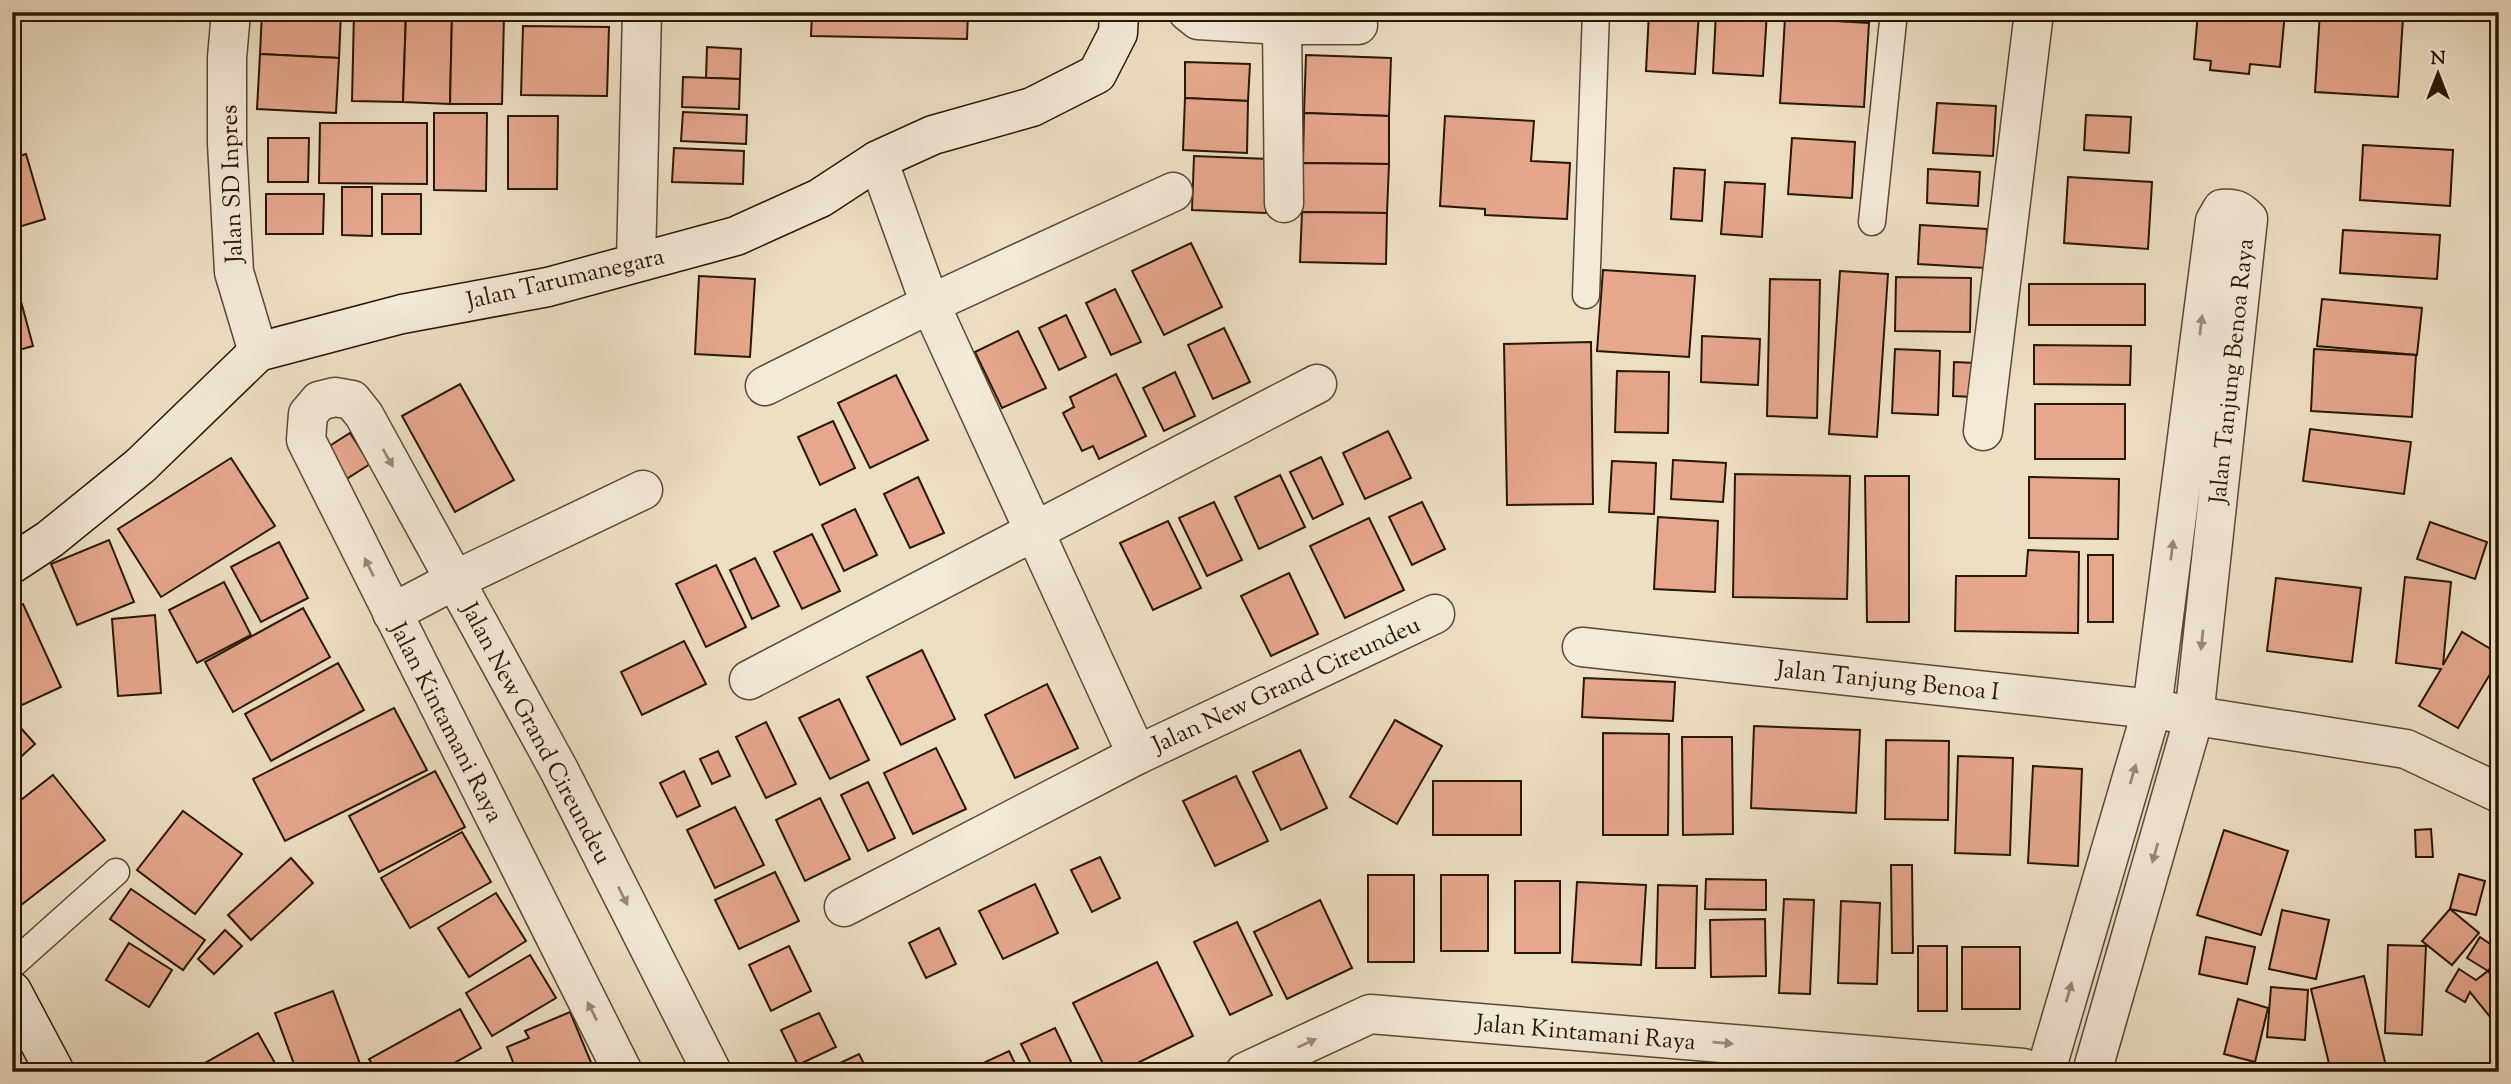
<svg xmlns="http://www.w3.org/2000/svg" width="2511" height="1084" viewBox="0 0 2511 1084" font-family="'Sorts Mill Goudy',serif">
	<rect width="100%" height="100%" fill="#eddfc4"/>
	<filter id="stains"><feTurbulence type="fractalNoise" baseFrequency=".00286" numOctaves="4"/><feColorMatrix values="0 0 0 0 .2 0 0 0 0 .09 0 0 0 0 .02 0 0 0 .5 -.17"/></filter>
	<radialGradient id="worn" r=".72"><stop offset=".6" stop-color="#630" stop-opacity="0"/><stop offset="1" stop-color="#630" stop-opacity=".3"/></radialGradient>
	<g fill="#e6a78d" stroke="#291701" stroke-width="2">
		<polygon points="262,12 341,12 339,58 260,54"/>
		<polygon points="354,12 406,13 403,102 352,101"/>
		<rect x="544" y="12" width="56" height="3"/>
		<polygon points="812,12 968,12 967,39 811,36"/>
		<polygon points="1649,12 1699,12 1695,74 1646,71"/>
		<polygon points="1716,12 1767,12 1763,76 1713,73"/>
		<polygon points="2198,12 2285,12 2280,67 2250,64 2249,74 2210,70 2211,61 2194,59"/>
		<polygon points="2320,12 2403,17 2398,97 2315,92"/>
		<polygon points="406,13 452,14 450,104 403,102"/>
		<polygon points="452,14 504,15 502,104 450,104"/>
		<polygon points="1785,18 1869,23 1864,107 1780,103"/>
		<polygon points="523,26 609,27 607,96 521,95"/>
		<polygon points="707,47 741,49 740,79 706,78"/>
		<polygon points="260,54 339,58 336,113 257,109"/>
		<polygon points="1306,55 1391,58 1389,116 1304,113"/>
		<polygon points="1185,62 1250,64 1248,101 1185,98"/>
		<polygon points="683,77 740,79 739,109 682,107"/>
		<polygon points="1185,98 1248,101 1247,153 1183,150"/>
		<polygon points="1937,103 1996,106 1993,156 1933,153"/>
		<polygon points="683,112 747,115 746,144 681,141"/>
		<polygon points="434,113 487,113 486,191 434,190"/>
		<polygon points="1304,113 1389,116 1389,164 1303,163"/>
		<polygon points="2086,115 2131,117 2129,153 2084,150"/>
		<polygon points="508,116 558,116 557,189 508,189"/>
		<polygon points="1445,116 1534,121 1531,161 1570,163 1567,219 1485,215 1485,209 1440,206"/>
		<polygon points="320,123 427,123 427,184 319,183"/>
		<polygon points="268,138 309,138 308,182 268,182"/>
		<polygon points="1792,138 1855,142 1852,198 1788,194"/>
		<polygon points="2363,145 2453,150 2450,206 2360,200"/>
		<polygon points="674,148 744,151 743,184 672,182"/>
		<polygon points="26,154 45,219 12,229 12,158"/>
		<polygon points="1194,156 1268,159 1266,213 1192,210"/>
		<polygon points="1303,163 1389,164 1387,213 1302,212"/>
		<polygon points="1674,168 1705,170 1702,221 1671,219"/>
		<polygon points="1928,169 1980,172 1978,206 1927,203"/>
		<polygon points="2068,177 2152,182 2148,249 2064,243"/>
		<polygon points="1725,182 1765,184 1762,237 1721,234"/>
		<polygon points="342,187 372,187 372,236 342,235"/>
		<polygon points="266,194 324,194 323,234 266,234"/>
		<rect x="382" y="194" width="39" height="40"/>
		<polygon points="1302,212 1387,213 1386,264 1300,262"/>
		<polygon points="1920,225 1987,229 1985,268 1918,264"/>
		<polygon points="2343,230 2440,235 2437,279 2340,273"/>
		<polygon points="1191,243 1222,307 1164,335 1132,271"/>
		<polygon points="1603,270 1695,276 1689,357 1597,351"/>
		<polygon points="1840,271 1888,274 1877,437 1829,434"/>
		<polygon points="699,276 755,279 750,357 695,354"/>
		<polygon points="1896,277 1971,278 1970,332 1895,331"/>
		<polygon points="1770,279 1820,280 1817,418 1767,416"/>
		<polygon points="16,283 33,346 12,352 12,284"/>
		<rect x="2029" y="284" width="116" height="41"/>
		<polygon points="1115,289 1141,342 1111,355 1086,303"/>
		<polygon points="2322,299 2422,308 2417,355 2317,346"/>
		<polygon points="1066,315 1086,357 1059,370 1039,328"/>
		<polygon points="1224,328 1250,382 1213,399 1188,345"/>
		<polygon points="1018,331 1046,388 1002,408 975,352"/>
		<polygon points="1702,336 1760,339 1758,385 1701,382"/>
		<polygon points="1591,342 1593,504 1507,505 1504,344"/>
		<polygon points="2034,345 2131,346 2130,385 2034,384"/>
		<polygon points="1895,349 1940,351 1938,415 1892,413"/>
		<polygon points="2314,349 2416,355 2412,417 2311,411"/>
		<polygon points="1954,362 1975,363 1974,397 1953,396"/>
		<polygon points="1617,371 1669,372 1668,433 1615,432"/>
		<polygon points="1175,372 1195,416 1164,431 1143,388"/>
		<polygon points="1116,374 1146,436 1099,459 1093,446 1082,451 1063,413 1074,407 1070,397"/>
		<polygon points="896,375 928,440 870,468 838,403"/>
		<polygon points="460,384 514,480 455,512 402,416"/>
		<rect x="2035" y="404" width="90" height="55"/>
		<polygon points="833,421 855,468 820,485 798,437"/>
		<polygon points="2310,429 2411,442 2404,494 2303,481"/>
		<polygon points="1388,431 1411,478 1365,499 1343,453"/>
		<polygon points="350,433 370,464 337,485 317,454"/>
		<polygon points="1321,457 1343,504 1313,519 1290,472"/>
		<polygon points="231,458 275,526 161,597 118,529"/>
		<polygon points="1673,460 1726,463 1723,502 1671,499"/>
		<polygon points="1612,461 1656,463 1654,514 1609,512"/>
		<polygon points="1735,474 1850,476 1847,599 1733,597"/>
		<polygon points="1280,475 1305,527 1259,549 1235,497"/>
		<polygon points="1865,476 1909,476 1909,622 1867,622"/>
		<polygon points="918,477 944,533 910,548 884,494"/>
		<polygon points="2029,477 2119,479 2118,539 2029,538"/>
		<polygon points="1214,502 1242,560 1207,576 1179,518"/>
		<polygon points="1422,502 1445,549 1412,565 1389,517"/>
		<polygon points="855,509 877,555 844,571 822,525"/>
		<polygon points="1658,517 1718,521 1715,592 1654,589"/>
		<polygon points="1369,518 1404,590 1345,618 1310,546"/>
		<polygon points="1168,521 1201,588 1153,610 1120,543"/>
		<polygon points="2430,522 2487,542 2475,579 2417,559"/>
		<polygon points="812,534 840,591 802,609 774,552"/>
		<polygon points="109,540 134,602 77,625 51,564"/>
		<polygon points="279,542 308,598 261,622 231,567"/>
		<polygon points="2028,550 2079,552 2078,633 1955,631 1956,576 2026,576"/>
		<rect x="2088" y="555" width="25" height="67"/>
		<polygon points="755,558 779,606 752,619 730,570"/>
		<polygon points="716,565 746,627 706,647 676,584"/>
		<polygon points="1289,573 1318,634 1271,656 1241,596"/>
		<polygon points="2405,577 2451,582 2443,665 2462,632 2499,654 2499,659 2458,728 2419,706 2441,669 2396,663"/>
		<polygon points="2276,578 2361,588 2352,662 2267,651"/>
		<polygon points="224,582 251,635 197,663 169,610"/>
		<polygon points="23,604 61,687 20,706 12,688 12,609"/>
		<polygon points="303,608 330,657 233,712 205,662"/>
		<polygon points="155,615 161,693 118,696 112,619"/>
		<polygon points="684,641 706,684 642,715 621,672"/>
		<polygon points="922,650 955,719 901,745 867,677"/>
		<polygon points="338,663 364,710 271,761 245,714"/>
		<polygon points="1584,678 1675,682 1673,721 1582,717"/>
		<polygon points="1047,684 1078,748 1015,778 985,715"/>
		<polygon points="839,699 869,760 830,779 799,718"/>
		<polygon points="394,708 427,770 285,841 253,779"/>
		<polygon points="12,718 35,744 12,765"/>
		<polygon points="1395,720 1442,746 1397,824 1350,797"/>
		<polygon points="766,722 796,784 766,798 736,737"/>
		<polygon points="1754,726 1860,730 1856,813 1751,808"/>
		<polygon points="1603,733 1669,734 1668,835 1603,835"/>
		<polygon points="1682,737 1732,737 1733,834 1683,835"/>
		<polygon points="1886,740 1949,741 1948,820 1885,819"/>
		<polygon points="936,748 966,809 913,834 884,773"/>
		<polygon points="1300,750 1327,808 1281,830 1253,772"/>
		<polygon points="718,751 730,776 712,784 700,759"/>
		<polygon points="1958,756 2013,758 2010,855 1955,853"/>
		<polygon points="2033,766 2082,769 2078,866 2028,863"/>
		<polygon points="435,771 465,827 379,872 349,816"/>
		<polygon points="684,771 700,806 677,817 660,783"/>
		<polygon points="53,775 105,840 12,912 12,807"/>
		<polygon points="1236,776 1268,841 1215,866 1183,801"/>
		<rect x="1433" y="781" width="88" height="54"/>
		<polygon points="868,782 895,838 868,851 841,795"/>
		<polygon points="820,798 850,859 805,881 776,820"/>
		<polygon points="735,807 764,865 715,888 687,830"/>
		<polygon points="183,811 242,854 195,914 137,870"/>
		<polygon points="2431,829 2433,857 2416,857 2415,830"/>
		<polygon points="2224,830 2288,851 2261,935 2197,915"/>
		<polygon points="462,832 491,882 410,928 381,878"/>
		<polygon points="1100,857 1120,898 1092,912 1071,870"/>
		<polygon points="291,858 313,883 251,940 228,915"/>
		<polygon points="1891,865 1912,865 1913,953 1892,953"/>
		<polygon points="2496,869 2499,870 2499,901 2492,900"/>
		<polygon points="775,872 799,921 739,949 715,900"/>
		<polygon points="2459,874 2485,881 2476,915 2450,909"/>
		<rect x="1368" y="875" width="46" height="87"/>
		<rect x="1441" y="875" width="47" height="76"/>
		<polygon points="1706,879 1766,880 1766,910 1705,909"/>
		<rect x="1515" y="881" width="45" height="72"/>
		<polygon points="1577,882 1646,885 1641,965 1572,962"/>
		<polygon points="1035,884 1058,933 1003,959 979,911"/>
		<polygon points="1658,885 1697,886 1695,968 1656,968"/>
		<polygon points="131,889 205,940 183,970 110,919"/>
		<polygon points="496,893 526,941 469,977 438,928"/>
		<polygon points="1784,899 1814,900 1810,994 1779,993"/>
		<polygon points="1320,900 1352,968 1287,999 1254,932"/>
		<polygon points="1841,901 1880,903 1877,984 1838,983"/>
		<polygon points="2450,909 2479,933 2452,965 2422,941"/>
		<polygon points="2282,910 2329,920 2316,979 2269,969"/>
		<polygon points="1765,919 1766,976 1711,977 1710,920"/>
		<polygon points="1237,922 1272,995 1230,1015 1194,942"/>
		<polygon points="939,928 956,964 926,978 909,943"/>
		<polygon points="225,930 242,946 214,974 198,959"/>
		<polygon points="2206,937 2255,947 2247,984 2199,974"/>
		<polygon points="2480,937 2499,950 2499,955 2488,971 2467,958"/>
		<polygon points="129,943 172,970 149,1007 106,980"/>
		<polygon points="2388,945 2426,946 2422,1035 2385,1033"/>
		<polygon points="789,946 811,991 771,1011 749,965"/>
		<rect x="1918" y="946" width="29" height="65"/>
		<rect x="1962" y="947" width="58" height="62"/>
		<polygon points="530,955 556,998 492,1036 466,993"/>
		<polygon points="1157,962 1193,1036 1119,1072 1107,1072 1073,1003"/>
		<polygon points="2459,969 2476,980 2488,971 2499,985 2499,1028 2470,992 2465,1002 2446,991"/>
		<polygon points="2364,976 2387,1070 2378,1072 2331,1072 2311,989"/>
		<polygon points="2271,987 2308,990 2305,1040 2267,1037"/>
		<polygon points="333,991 363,1072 297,1072 275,1013"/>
		<polygon points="2238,999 2268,1008 2255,1062 2224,1054"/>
		<polygon points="460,1009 481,1048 438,1072 377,1072 369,1059"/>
		<polygon points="570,1012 595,1072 517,1072 507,1047 529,1038 525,1031"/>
		<polygon points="819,1013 836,1047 798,1065 781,1030"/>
		<polygon points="1055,1028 1076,1072 1035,1072 1021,1044"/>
		<polygon points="258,1033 280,1072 189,1072"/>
		<polygon points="1009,1051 1019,1072 967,1072 966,1071"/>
		<polygon points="859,1054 868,1072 821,1072"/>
	</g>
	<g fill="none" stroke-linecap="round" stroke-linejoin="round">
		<defs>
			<g id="lane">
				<polyline points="1872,222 1894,12"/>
				<polyline points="1586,295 1596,12"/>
				<polyline points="12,965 116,872"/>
			</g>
			<g id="street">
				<polyline points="231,12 227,58 227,144 234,272 258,352"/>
				<polyline points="1188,12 1198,20 1282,25 1284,203"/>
				<polyline points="1282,25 1358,25"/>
				<polyline points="878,160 930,304 1137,755"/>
				<polyline points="636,262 642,12"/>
				<polyline points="765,386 930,304 1173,192"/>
				<polyline points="1983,431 2034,12"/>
				<polyline points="392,613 455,580 643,490"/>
				<polyline points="1582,647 2152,709 2406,749 2499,793"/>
				<polyline points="749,680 1317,384"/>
				<polyline points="844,907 1137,755 1435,614"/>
				<path d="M2050,1057L2152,709L2215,221L2222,209C2235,208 2239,210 2248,219L2194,717L2092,1072"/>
				<polyline points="623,1072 306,440 308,414 319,401 335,397 352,400 364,415 559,770 712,1072"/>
				<polyline points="1245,1072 1370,1014 2023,1068"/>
			</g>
			<g id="secondary">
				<polyline points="12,564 50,539 140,466 258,352 402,314 548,287 736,236 820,198 878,160 933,135 1032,107 1097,74 1118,33 1119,12"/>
				<polyline points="12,991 55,1072"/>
			</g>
		</defs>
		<use href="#lane" stroke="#5a4932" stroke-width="29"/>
		<use href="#street" stroke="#5a4932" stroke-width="41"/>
		<use href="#secondary" stroke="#291701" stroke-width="41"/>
		<use href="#lane" stroke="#f3ead9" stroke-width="26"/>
		<use href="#street" stroke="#f3ead9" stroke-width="38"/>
		<use href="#secondary" stroke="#f3ead9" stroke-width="38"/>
	</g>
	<defs><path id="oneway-solid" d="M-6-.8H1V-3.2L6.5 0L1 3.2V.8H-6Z" transform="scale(1.75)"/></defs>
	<g fill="#988b78">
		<use href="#oneway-solid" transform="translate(2201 325) rotate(-83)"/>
		<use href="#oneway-solid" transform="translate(388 458) rotate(61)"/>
		<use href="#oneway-solid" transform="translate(2172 550) rotate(-83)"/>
		<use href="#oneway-solid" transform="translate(369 567) rotate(-116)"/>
		<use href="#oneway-solid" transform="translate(2202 640) rotate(96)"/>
		<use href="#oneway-solid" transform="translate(2133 774) rotate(-74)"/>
		<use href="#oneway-solid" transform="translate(2155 853) rotate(106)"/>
		<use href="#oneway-solid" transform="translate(623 896) rotate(63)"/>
		<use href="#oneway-solid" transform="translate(2069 992) rotate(-74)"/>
		<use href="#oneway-solid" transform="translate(592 1011) rotate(-117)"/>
		<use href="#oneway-solid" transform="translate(1307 1043) rotate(-25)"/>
		<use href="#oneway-solid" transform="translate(1723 1043) rotate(5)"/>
	</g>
	<g text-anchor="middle" stroke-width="6" stroke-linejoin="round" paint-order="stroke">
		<g font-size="24" fill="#291701" stroke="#f3ead9">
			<text transform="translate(231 184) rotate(-92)" y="8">Jalan SD Inpres</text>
			<text transform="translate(565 278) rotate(-13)" y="8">Jalan Tarumanegara</text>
			<text transform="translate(2231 371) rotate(-84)" y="8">Jalan Tanjung Benoa Raya</text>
			<text transform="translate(1888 680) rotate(6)" y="8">Jalan Tanjung Benoa I</text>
			<text transform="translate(1286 684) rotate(-25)" y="8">Jalan New Grand Cireundeu</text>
			<text transform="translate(447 722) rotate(63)" y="8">Jalan Kintamani Raya</text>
			<text transform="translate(537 733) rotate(62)" y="8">Jalan New Grand Cireundeu</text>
			<text transform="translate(1586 1032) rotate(5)" y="8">Jalan Kintamani Raya</text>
		</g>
	</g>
	<rect width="2511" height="1084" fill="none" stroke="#eddfc4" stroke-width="42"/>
	<rect x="14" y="14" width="2483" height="1056" fill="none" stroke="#291701" stroke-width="3.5"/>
	<rect x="21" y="21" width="2469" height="1042" fill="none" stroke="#291701" stroke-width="2"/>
	<g transform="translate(2438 74)" stroke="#f3ead9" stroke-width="5" paint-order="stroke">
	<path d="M0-5L12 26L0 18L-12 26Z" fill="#291701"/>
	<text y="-10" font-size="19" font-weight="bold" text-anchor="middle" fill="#291701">N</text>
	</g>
	<rect width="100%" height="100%" filter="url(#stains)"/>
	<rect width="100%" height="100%" fill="url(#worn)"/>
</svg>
